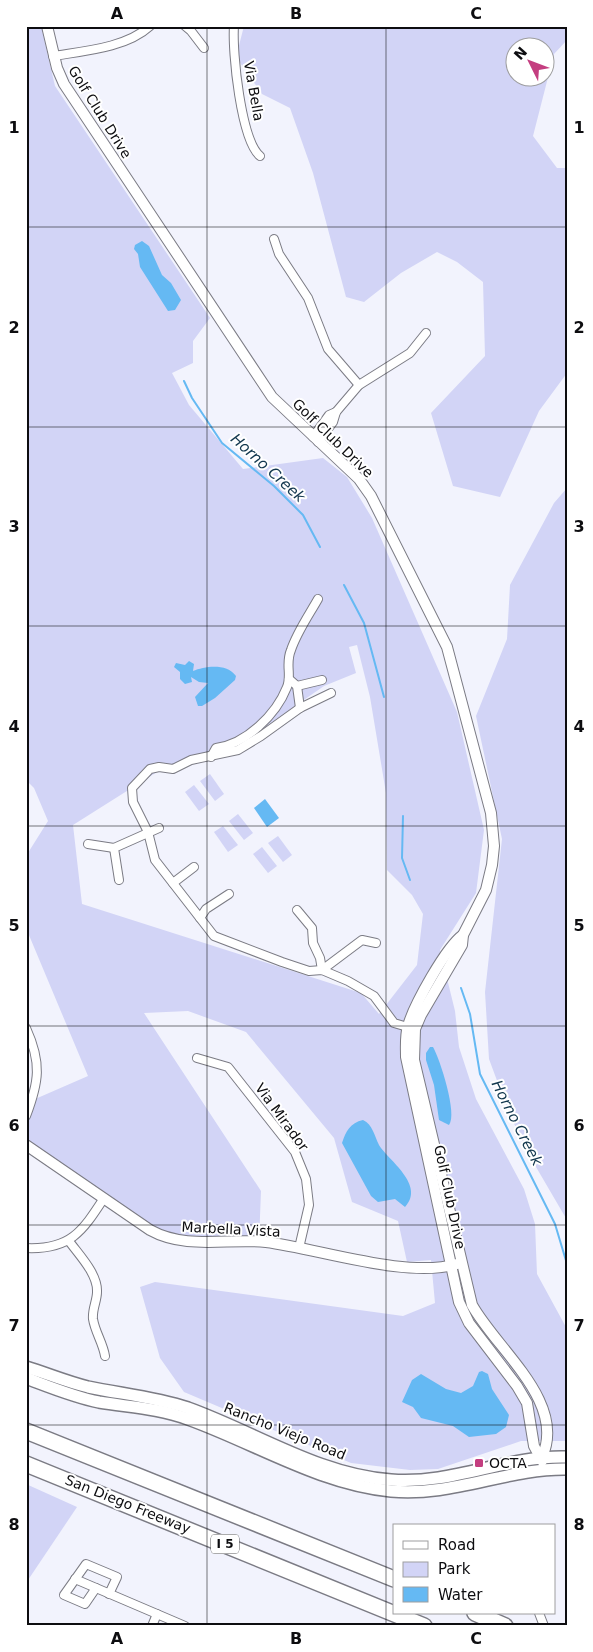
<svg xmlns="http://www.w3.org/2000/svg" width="593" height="1652" viewBox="0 0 593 1652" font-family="'DejaVu Sans',sans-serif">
	<rect width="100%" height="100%" fill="#f2f3fd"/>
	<g fill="#d2d4f6" fill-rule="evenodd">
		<path d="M26,26H41L55,86L210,318L193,341V363L172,373L189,405L243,469L323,458L347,477L372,518L457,712L484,830L476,893L440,950L455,1011L459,1047L476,1099L524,1189L535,1224L537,1274L567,1329V1441H521L438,1469L410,1470L351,1463L184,1392L160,1358L140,1287L155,1282L403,1316L435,1303L431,1260L407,1262L398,1221L352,1202L334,1138L246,1032L188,1011L144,1013L261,1191L259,1242L171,1239L26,1145V1103L88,1076L26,928V856L48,821L34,788L26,780ZM357,645L370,697L386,793L387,870L412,895L423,914L417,965L379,1014L361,993L82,904L73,825L157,772L239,745L324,686L356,673L349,647Z"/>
		<path d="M244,26H567V40L554,54L533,136L557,168H567V373L539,411L500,497L453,486L431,413L485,356L483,282L457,262L437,252L401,273L364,302L346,297L313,173L290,108L262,94L236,57ZM516,48H546V78H516Z"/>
		<polygon points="567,488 567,1220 529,1155 509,1113 489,1059 485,992 502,839 476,716 507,639 510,585 554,503"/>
		<polygon points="210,774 224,794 215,801 200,781"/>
		<polygon points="194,785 209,804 199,811 185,792"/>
		<polygon points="238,814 253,833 244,840 229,821"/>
		<polygon points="223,826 238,845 228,852 214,832"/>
		<polygon points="278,836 292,855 283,862 268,843"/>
		<polygon points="262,847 277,866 268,873 253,854"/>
		<polygon points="26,1484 77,1507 26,1583"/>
	</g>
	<g fill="#65b9f3">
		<polygon points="142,241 149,246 162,275 171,283 181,300 175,310 168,311 140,267 138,254 134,249 135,245"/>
		<path d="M189,661L194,664L193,671C205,666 227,663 236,676L235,680L215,698L202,706H198L195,697L208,683L199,682L191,677L192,682L185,684L180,679V672L174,667L176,663L185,665Z"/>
		<polygon points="265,799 279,818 267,827 254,808"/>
		<path d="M430,1047H433C440,1059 458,1115 449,1125L439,1120L434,1085L426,1060V1053Z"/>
		<path d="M363,1120C373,1125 374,1135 379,1145C388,1160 426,1185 405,1207L395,1199L378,1202L371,1196L342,1143C346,1131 350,1123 363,1120Z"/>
		<polygon points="482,1371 488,1374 492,1389 509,1415 506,1427 496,1434 469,1437 453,1426 421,1418 413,1407 402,1402 412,1380 421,1374 446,1389 461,1393 473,1386 479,1372"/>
	</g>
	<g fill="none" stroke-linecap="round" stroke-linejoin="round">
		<g stroke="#65b9f3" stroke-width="2">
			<polyline points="184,381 192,398 222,443 274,486 303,515 320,547"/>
			<polyline points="344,585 364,623 384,697"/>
			<polyline points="403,816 402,858 410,880"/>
			<polyline points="461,988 470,1014 480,1074 555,1224 567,1264"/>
		</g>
		<defs>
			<g id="minor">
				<polyline points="185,26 191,31 204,48"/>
				<path d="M234,26C232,52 241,140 260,156"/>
				<path d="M53,56C84,51 126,48 150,26"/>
				<polyline points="274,239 279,254 308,298 328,349 359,385"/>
				<polyline points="313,437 329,415 336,412"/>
				<polyline points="318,442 333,422 336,412 359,385 410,353 426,333"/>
				<polyline points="289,679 297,686 300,708"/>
				<polyline points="297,686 322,680"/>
				<polyline points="331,693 300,708 261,736 238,750 191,760 173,769 159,767 150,769 132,788 133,802 148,832 155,860 214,936 282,962 309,971 322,970 348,981 374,996 394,1023 411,1028"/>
				<path d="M211,757L216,748C246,744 276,715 287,687C292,675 285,664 291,650C297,632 309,615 318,599"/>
				<polyline points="88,844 114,848"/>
				<polyline points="119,880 114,848 159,828"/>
				<polyline points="173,883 194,867"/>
				<polyline points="297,910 312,928 313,943 320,958 322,970"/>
				<polyline points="200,918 206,909 229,894"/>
				<polyline points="322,970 362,940 376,943"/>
				<path d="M26,1028C42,1063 39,1082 26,1116"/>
				<polyline points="197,1058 228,1067 295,1152 306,1179 309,1205 299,1248"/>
				<path d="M69,1241C79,1255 98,1274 97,1292C97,1301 92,1309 93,1319C95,1332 103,1343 105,1356"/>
				<path d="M26,1248C70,1250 82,1232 104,1198"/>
				<polyline points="75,1579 185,1626"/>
				<polyline points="96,1588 85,1604 64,1595 86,1564 117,1577 109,1594"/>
				<polyline points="539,1613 544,1626"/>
				<polyline points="152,1626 157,1614"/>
			</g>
			<g id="tertiary">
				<path d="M47,26L57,68L64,84L272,397L359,479L371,496L447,647L491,813L494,846L492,865L486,890L463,935L462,945L421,1015L415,1029L414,1060L472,1305C497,1350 567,1402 542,1457"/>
				<path d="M463,935C446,947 414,1005 408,1026C405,1036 406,1047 406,1057L459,1302L469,1323L517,1386L527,1403L534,1446L542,1461"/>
				<path d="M26,1145L150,1230C186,1250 227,1238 266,1242C320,1249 407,1279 457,1264"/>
			</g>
			<g id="secondary">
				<path d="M26,1367C46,1373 67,1382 88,1387C121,1394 155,1397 188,1408C255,1432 319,1475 391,1480C454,1485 506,1455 567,1457"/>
				<path d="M26,1378C50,1387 74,1397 99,1402C129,1407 158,1408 188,1419C255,1443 319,1484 391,1491C452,1497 507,1468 567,1469"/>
			</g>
			<g id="motorway">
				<polyline points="26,1431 394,1579"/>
				<polyline points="26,1464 424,1626"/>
				<polyline points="475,1613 505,1626"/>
			</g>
		</defs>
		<use href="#minor" stroke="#7b7b84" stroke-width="10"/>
		<use href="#tertiary" stroke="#7b7b84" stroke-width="12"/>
		<use href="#secondary" stroke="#7b7b84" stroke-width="14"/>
		<use href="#motorway" stroke="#7b7b84" stroke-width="18"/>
		<use href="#minor" stroke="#fff" stroke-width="8"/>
		<use href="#tertiary" stroke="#fff" stroke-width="10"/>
		<use href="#secondary" stroke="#fff" stroke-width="11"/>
		<use href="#motorway" stroke="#fff" stroke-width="15"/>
	</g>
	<path fill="none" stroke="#0d0d10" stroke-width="1" stroke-opacity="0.55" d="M207,26V1626M386,26V1626M26,227H567M26,427H567M26,626H567M26,826H567M26,1026H567M26,1225H567M26,1425H567"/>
	<rect fill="#c43e80" stroke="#fff" stroke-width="2" x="474" y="1458" width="10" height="10" rx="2.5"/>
	<g text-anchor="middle" stroke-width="4" stroke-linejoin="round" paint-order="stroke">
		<rect fill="#fff" stroke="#565658" stroke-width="1" x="211" y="1534.5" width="28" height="19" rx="4"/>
		<g font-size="12" font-weight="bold" fill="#0d0d10">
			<text x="225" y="1548">I 5</text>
		</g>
		<g font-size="14" fill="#0d0d10" stroke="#fff">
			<text transform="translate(254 91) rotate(80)" y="5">Via Bella</text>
			<text transform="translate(100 112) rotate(58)" y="5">Golf Club Drive</text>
			<text transform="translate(333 438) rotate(44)" y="5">Golf Club Drive</text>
			<text transform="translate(282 1117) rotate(54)" y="5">Via Mirador</text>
			<text transform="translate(450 1197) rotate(78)" y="5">Golf Club Drive</text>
			<text transform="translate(231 1229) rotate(3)" y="5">Marbella Vista</text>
			<text transform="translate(285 1431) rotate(22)" y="5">Rancho Viejo Road</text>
			<text transform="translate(128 1504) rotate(22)" y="5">San Diego Freeway</text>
		</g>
		<g font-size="14" fill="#0d0d10" stroke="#fff" text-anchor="start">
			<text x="489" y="1468">OCTA</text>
		</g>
		<g font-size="15" font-style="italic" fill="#12374e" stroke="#fff">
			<text transform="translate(268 468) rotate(42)" y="5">Horno Creek</text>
			<text transform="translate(517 1123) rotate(63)" y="5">Horno Creek</text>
		</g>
	</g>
	<rect width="593" height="1652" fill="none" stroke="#ffffff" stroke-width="55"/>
	<rect x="393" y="1524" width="162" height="90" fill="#ffffff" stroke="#9e9e9f"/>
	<rect x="403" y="1541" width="25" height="8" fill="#ffffff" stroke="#9e9e9f"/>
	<text x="438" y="1550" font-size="15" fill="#0d0d10">Road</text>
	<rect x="403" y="1562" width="25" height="15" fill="#d2d4f6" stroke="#9e9e9f"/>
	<text x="438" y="1574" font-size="15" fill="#0d0d10">Park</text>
	<rect x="403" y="1587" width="25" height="15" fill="#65b9f3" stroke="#9e9e9f"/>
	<text x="438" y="1600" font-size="15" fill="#0d0d10">Water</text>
	<g transform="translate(530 62) rotate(312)"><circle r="24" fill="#ffffff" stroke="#9e9e9f"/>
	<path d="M0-4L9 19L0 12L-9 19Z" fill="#c43e80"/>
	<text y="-8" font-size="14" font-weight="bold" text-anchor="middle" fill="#0d0d10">N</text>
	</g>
	<rect x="28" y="28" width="538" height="1596" fill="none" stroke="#0d0d10" stroke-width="2"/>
	<g font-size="16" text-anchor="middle" font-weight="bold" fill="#0d0d10">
		<text x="117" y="19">A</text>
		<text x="296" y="19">B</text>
		<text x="476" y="19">C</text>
		<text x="14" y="133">1</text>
		<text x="579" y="133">1</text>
		<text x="14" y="333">2</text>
		<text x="579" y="333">2</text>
		<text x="14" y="532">3</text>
		<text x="579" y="532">3</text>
		<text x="14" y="732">4</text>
		<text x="579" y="732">4</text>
		<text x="14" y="931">5</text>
		<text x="579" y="931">5</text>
		<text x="14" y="1131">6</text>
		<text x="579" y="1131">6</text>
		<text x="14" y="1331">7</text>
		<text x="579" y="1331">7</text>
		<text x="14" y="1530">8</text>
		<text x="579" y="1530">8</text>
		<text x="117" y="1644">A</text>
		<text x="296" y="1644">B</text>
		<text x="476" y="1644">C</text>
	</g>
</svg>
